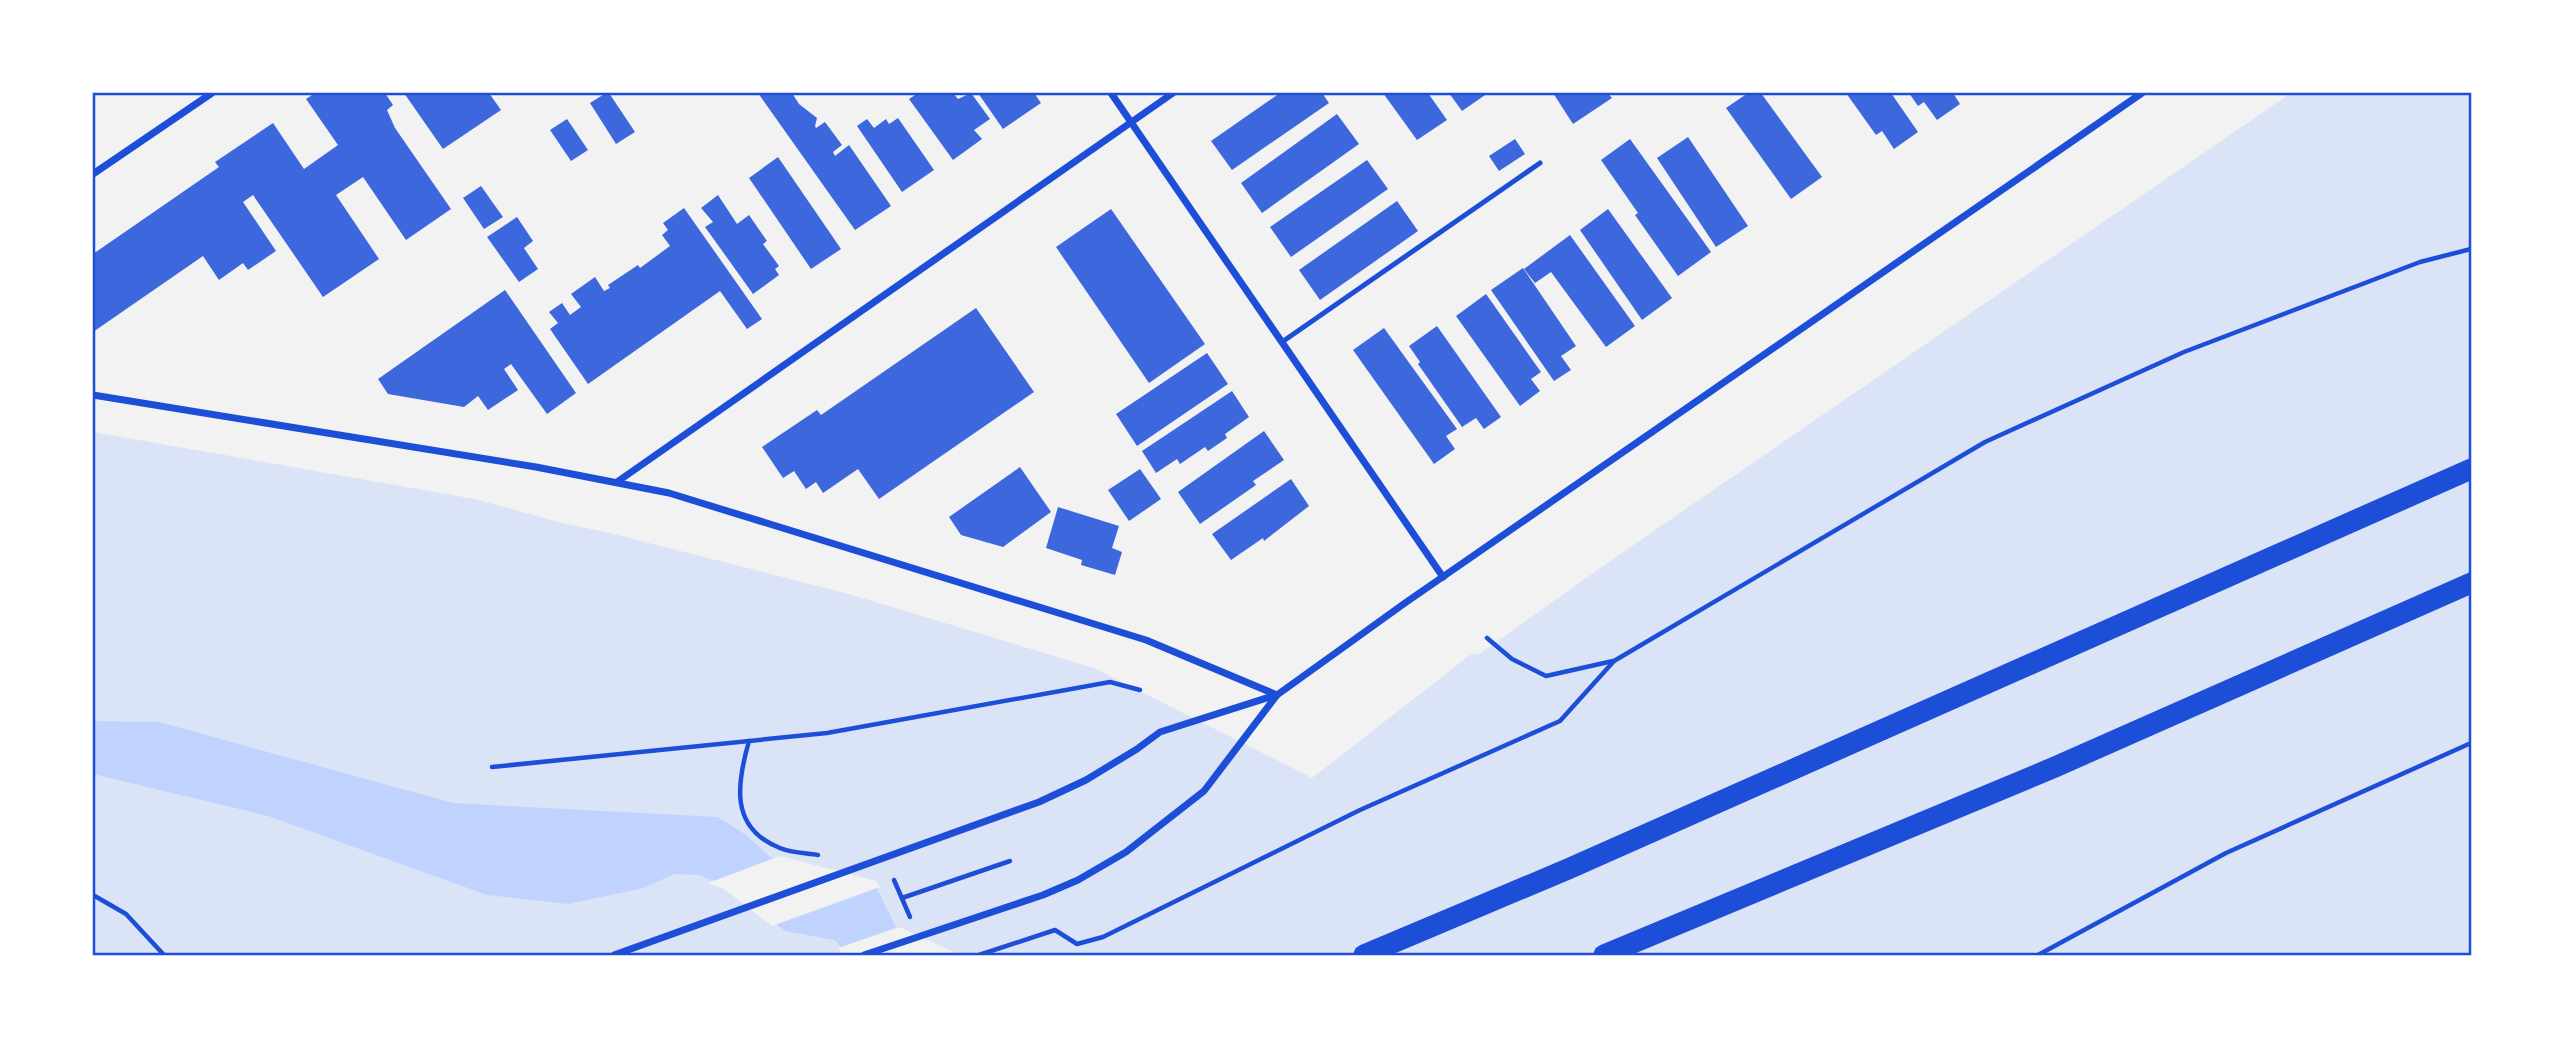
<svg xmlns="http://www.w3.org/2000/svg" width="2564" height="1048" viewBox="0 0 2564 1048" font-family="'Alegreya Sans',sans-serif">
	<rect width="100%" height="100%" fill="#f2f2f2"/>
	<polygon fill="#dbe4f7" points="2291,93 2471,93 2471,955 93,955 93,432 475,499 566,524 606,532 849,594 1094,668 1312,778 1470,655 1474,653 1478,655 1610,561"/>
	<polygon fill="#bfd3fe" points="93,721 159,722 453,803 718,817 746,835 770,857 875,885 898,931 848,955 835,940 785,931 726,886 699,875 674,874 644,888 568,904 487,895 268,816 93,774"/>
	<g fill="#f2f2f2">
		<polygon points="780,856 876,881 880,887 772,926 724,889 708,883"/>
		<polygon points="899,927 954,952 956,955 843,955 838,948"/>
	</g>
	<g fill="#3d67dc">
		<polygon points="315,93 385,93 393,105 387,110 395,128 451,209 406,240 363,177 336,195 379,259 323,297 253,195 243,202 276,251 248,270 243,263 219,280 203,256 93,332 93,254 219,167 215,162 273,123 304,169 338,145 306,99"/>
		<polygon points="404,93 489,93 501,110 443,149"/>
		<polygon points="606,93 609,93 635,132 616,144 590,103"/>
		<polygon points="758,93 792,93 799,104 817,118 815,126 816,128 825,122 842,145 833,152 835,156 849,145 891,206 855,230"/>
		<polygon points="918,93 921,95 925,93 953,93 958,99 971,93 990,119 974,130 982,139 953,160 909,99"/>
		<polygon points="978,93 1034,93 1041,103 1003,129"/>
		<polygon points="1280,93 1322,93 1329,103 1232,170 1211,141"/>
		<polygon points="1383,93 1428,93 1447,120 1417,140"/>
		<polygon points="1449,93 1488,93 1462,111"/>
		<polygon points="1553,93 1608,93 1612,98 1573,124"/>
		<polygon points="1748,93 1761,93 1822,177 1791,199 1726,108"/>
		<polygon points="1846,93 1891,93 1918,132 1894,149 1882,131 1876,135"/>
		<polygon points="1909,93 1953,93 1960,104 1937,120 1924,102 1918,106"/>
		<polygon points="1337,114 1359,144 1262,213 1241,183"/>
		<polygon points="898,118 934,170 902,192 857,126 867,119 874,128 886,119 889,124"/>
		<polygon points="567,119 588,150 571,161 550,130"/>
		<polygon points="1688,137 1748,226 1716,247 1657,158"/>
		<polygon points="1515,139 1525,154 1499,171 1489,156"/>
		<polygon points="1630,139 1711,252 1678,276 1635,215 1638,213 1601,160"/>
		<polygon points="778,157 841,249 811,269 749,178"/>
		<polygon points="1367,160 1388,189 1291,257 1270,227"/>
		<polygon points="481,186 503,217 484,229 463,198"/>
		<polygon points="718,195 737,224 749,215 767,241 763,244 779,266 775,269 779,275 753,294 705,227 713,222 701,208"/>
		<polygon points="1397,201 1418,231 1320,300 1299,270"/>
		<polygon points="684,208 762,319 747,329 720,291 588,384 550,329 558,323 549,312 562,303 570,315 581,307 571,294 595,277 604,291 610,288 608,285 638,265 640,268 670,246 662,235 668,230 663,223"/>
		<polygon points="1111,209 1205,344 1149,383 1056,247"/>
		<polygon points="1608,209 1672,298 1642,320 1580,230"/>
		<polygon points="517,217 533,241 524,248 538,269 519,282 487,237"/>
		<polygon points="1570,235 1635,326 1606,347 1551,272 1535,283 1524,269"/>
		<polygon points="1523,268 1576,346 1561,356 1571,370 1554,381 1491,290"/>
		<polygon points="505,290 576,393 547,414 511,364 504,369 518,390 488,410 478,396 464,407 388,394 378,379"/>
		<polygon points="1486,294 1541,372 1531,379 1540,391 1520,406 1456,316"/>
		<polygon points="976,308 1034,392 879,499 858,469 823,493 816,482 806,489 794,471 783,478 762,447 817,410 821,415"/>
		<polygon points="1437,326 1501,417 1484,429 1476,418 1462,427 1418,364 1420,362 1409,346"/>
		<polygon points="1384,328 1457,429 1446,436 1455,449 1434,464 1353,350"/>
		<polygon points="1207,353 1228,384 1137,446 1116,414"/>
		<polygon points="1232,391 1249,417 1225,434 1227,438 1208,451 1205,447 1180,464 1177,459 1156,473 1142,451"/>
		<polygon points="1264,431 1284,460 1253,481 1256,485 1200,524 1178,492"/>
		<polygon points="1020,467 1051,512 1003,547 961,535 949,517"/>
		<polygon points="1140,469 1161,499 1129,521 1108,490"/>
		<polygon points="1291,479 1309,506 1264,541 1263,538 1231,560 1212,534"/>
		<polygon points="1058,507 1119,526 1112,548 1122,552 1115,575 1081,565 1082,560 1046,548"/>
	</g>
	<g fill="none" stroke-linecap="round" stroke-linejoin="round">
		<g stroke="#1d4ed8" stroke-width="4.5">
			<polyline points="1487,638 1512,659 1546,676 1613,661"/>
			<path d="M749,741C737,783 729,828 780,848C791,853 806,853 818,855"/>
			<polyline points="492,767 827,733 1110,682 1140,690"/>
			<polyline points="894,880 910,917"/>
			<polyline points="93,895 126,914 164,955"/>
			<polyline points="902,898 1010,861"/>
			<polyline points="979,955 1055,930 1077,944 1103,937 1360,810 1560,721 1614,661 1985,442 2184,352 2420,262 2471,249"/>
			<polyline points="2038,955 2226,853 2471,743"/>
		</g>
		<polyline stroke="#1d4ed8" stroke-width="5" points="1282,342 1540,163"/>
		<g stroke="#1d4ed8" stroke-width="7">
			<polyline points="1111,93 1443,577"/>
			<polyline points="93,174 212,93"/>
			<polyline points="93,395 536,467 669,493 1146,640 1277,695"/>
			<polyline points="617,482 1173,93"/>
			<polyline points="614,955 1039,802 1086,780 1137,749 1160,732 1276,695"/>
			<polyline points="864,955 1043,895 1078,880 1126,852 1204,791 1277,695 1405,603 2142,93"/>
		</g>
		<g stroke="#1d4ed8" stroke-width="21">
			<polyline points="1364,955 1568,869 2471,469"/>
			<polyline points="1604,955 2055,767 2471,583"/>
		</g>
	</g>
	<rect width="2564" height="1048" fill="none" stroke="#ffffff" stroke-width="189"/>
	<rect x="94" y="94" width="2376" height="860" fill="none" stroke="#1d4ed8" stroke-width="2.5"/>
</svg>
